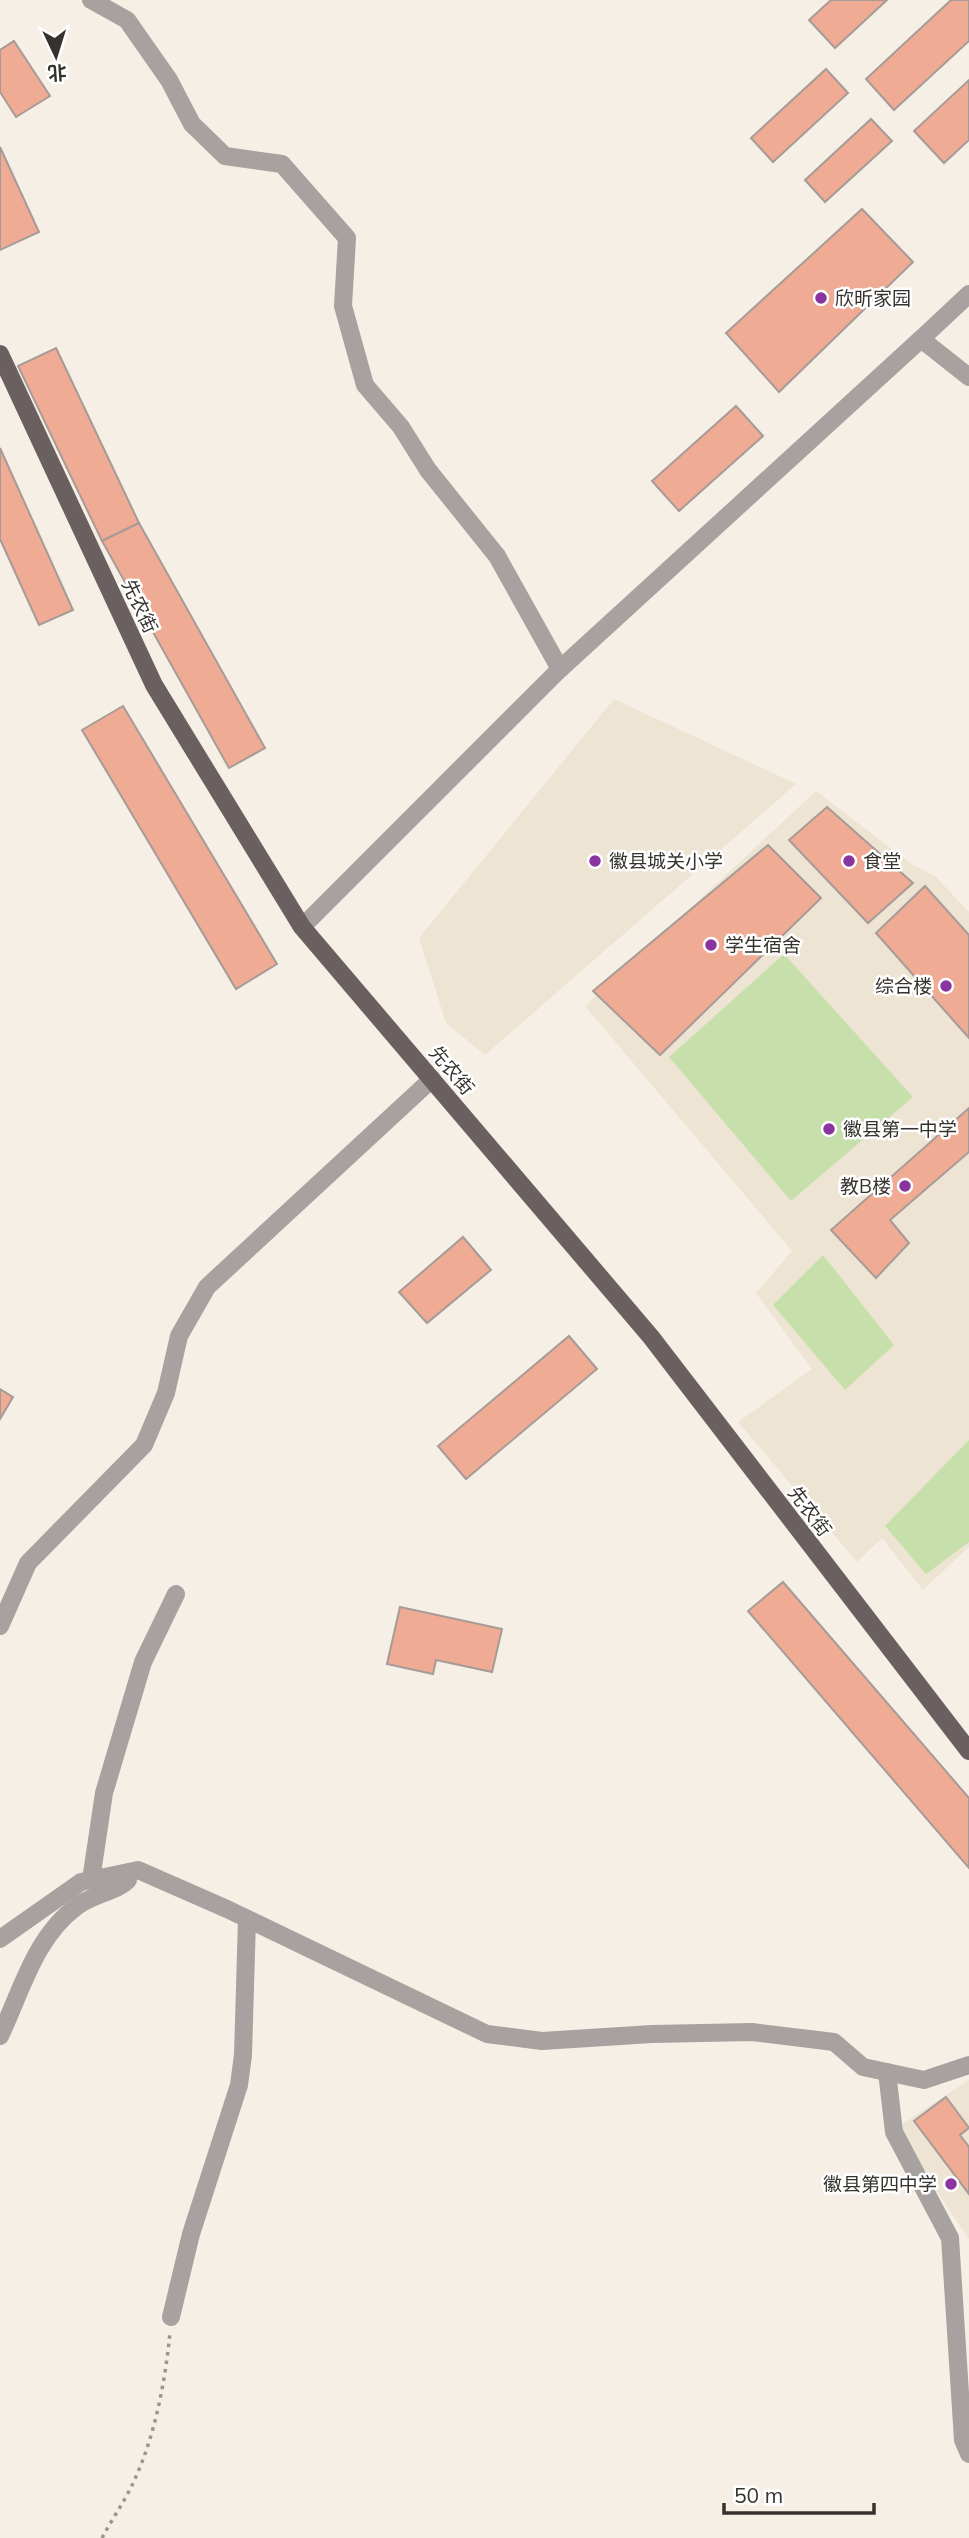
<svg xmlns="http://www.w3.org/2000/svg" width="969" height="2538" viewBox="0 0 969 2538" font-family="Mulish,'Noto Sans SC',sans-serif">
	<rect width="100%" height="100%" fill="#f5efe5"/>
	<g fill="#eee4d3">
		<polygon points="614,699 796,784 485,1055 446,1023 419,938"/>
		<polygon points="816,791 910,863 936,877 969,912 969,1547 923,1590 882,1538 857,1562 738,1422 812,1369 756,1293 792,1251 585,1006"/>
		<polygon points="969,2080 969,2239 895,2129"/>
	</g>
	<g fill="#c7e0ab">
		<polygon points="784,954 913,1097 791,1201 669,1057"/>
		<polygon points="823,1255 894,1345 845,1390 773,1305"/>
		<polygon points="969,1440 969,1542 926,1574 885,1526"/>
	</g>
	<g fill="#efab94" stroke="#a79b97" stroke-width="2">
		<polygon points="831,0 887,0 835,48 809,20"/>
		<polygon points="951,0 969,0 969,41 894,110 866,79"/>
		<polygon points="14,41 50,96 16,117 0,92 0,50"/>
		<polygon points="826,69 848,93 773,162 751,138"/>
		<polygon points="969,80 969,140 944,163 914,131"/>
		<polygon points="871,119 892,141 825,202 805,180"/>
		<polygon points="0,147 39,232 0,250"/>
		<polygon points="862,209 913,262 779,392 726,333"/>
		<polygon points="56,348 139,523 102,541 18,366"/>
		<polygon points="736,406 763,436 679,511 652,481"/>
		<polygon points="0,448 73,610 39,625 0,539"/>
		<polygon points="139,523 265,748 229,768 102,541"/>
		<polygon points="123,706 277,964 236,989 82,730"/>
		<polygon points="827,807 913,883 868,923 789,840"/>
		<polygon points="768,845 821,898 660,1055 593,991"/>
		<polygon points="925,886 969,935 969,1038 876,933"/>
		<polygon points="969,1108 969,1152 890,1220 909,1243 876,1278 831,1230"/>
		<polygon points="463,1237 491,1270 427,1323 399,1292"/>
		<polygon points="569,1336 597,1369 466,1479 438,1446"/>
		<polygon points="0,1389 13,1397 0,1419"/>
		<polygon points="783,1582 969,1798 969,1868 748,1611"/>
		<polygon points="400,1607 502,1629 492,1672 436,1660 433,1674 387,1664"/>
		<polygon points="946,2097 969,2128 960,2135 969,2147 969,2194 914,2121"/>
	</g>
	<g fill="none" stroke-linecap="round" stroke-linejoin="round">
		<path stroke="#9a958e" stroke-width="3.5" stroke-dasharray="3.5 5" stroke-linecap="butt" d="M102,2538C112,2519 125,2501 134,2481C155,2436 165,2382 170,2333"/>
		<g stroke="#a7a1a0" stroke-width="18">
			<polyline points="91,0 127,20 169,80 192,124 225,156 282,164 347,238 343,306 365,385 401,427 428,470 497,556 560,669"/>
			<polyline points="969,294 921,339 969,377"/>
			<polyline points="302,927 560,669 921,339"/>
			<polyline points="0,1626 28,1563 144,1445 166,1393 179,1336 207,1287 432,1079"/>
			<polyline points="91,1880 104,1793 143,1662 176,1594"/>
			<polyline points="0,1939 81,1882 138,1870 227,1909 487,2034 542,2041 652,2034 752,2032 834,2042 863,2067 924,2080 969,2065"/>
			<path d="M0,2036C21,1992 35,1937 76,1907C90,1895 118,1891 128,1880"/>
			<polyline points="887,2072 894,2132 950,2238 963,2440 969,2454"/>
			<polyline points="171,2317 191,2234 239,2085 243,2055 247,1919"/>
		</g>
		<polyline stroke="#6a605f" stroke-width="18" points="0,354 154,685 302,927 651,1337 969,1751"/>
	</g>
	<g fill="#8a34a0" stroke="#fff" stroke-width="2.5">
		<circle cx="821" cy="298" r="7"/>
		<circle cx="595" cy="861" r="7"/>
		<circle cx="849" cy="861" r="7"/>
		<circle cx="711" cy="945" r="7"/>
		<circle cx="946" cy="986" r="7"/>
		<circle cx="829" cy="1129" r="7"/>
		<circle cx="905" cy="1186" r="7"/>
		<circle cx="951" cy="2184" r="7"/>
	</g>
	<g text-anchor="middle" stroke-width="5" stroke-linejoin="round" paint-order="stroke">
		<g font-size="19" fill="#36332f" stroke="#fff" text-anchor="start">
			<text x="835" y="305">欣昕家园</text>
			<text x="609" y="868">徽县城关小学</text>
			<text x="863" y="868">食堂</text>
			<text x="725" y="952">学生宿舍</text>
			<text x="932" y="993" text-anchor="end">综合楼</text>
			<text x="843" y="1136">徽县第一中学</text>
			<text x="891" y="1193" text-anchor="end">教B楼</text>
			<text x="937" y="2191" text-anchor="end">徽县第四中学</text>
		</g>
		<g font-size="19" fill="#36332f" stroke="#fff">
			<text transform="translate(140 606) rotate(65)" y="7">先农街</text>
			<text transform="translate(452 1070) rotate(50)" y="7">先农街</text>
			<text transform="translate(810 1511) rotate(53)" y="7">先农街</text>
		</g>
	</g>
	<g transform="translate(56 56) rotate(176)" stroke="#ffffff" stroke-width="5" paint-order="stroke">
	<path d="M0-5L12 26L0 18L-12 26Z" fill="#36332f"/>
	<text y="-10" font-size="19" font-weight="bold" text-anchor="middle" fill="#36332f">北</text>
	</g>
	<path d="M724 2503v10h150v-10" fill="none" stroke="#36332f" stroke-width="3.5"/>
	<text x="734" y="2503" font-size="21" fill="#36332f" stroke="#ffffff" stroke-width="5" paint-order="stroke">50 m</text>
</svg>
